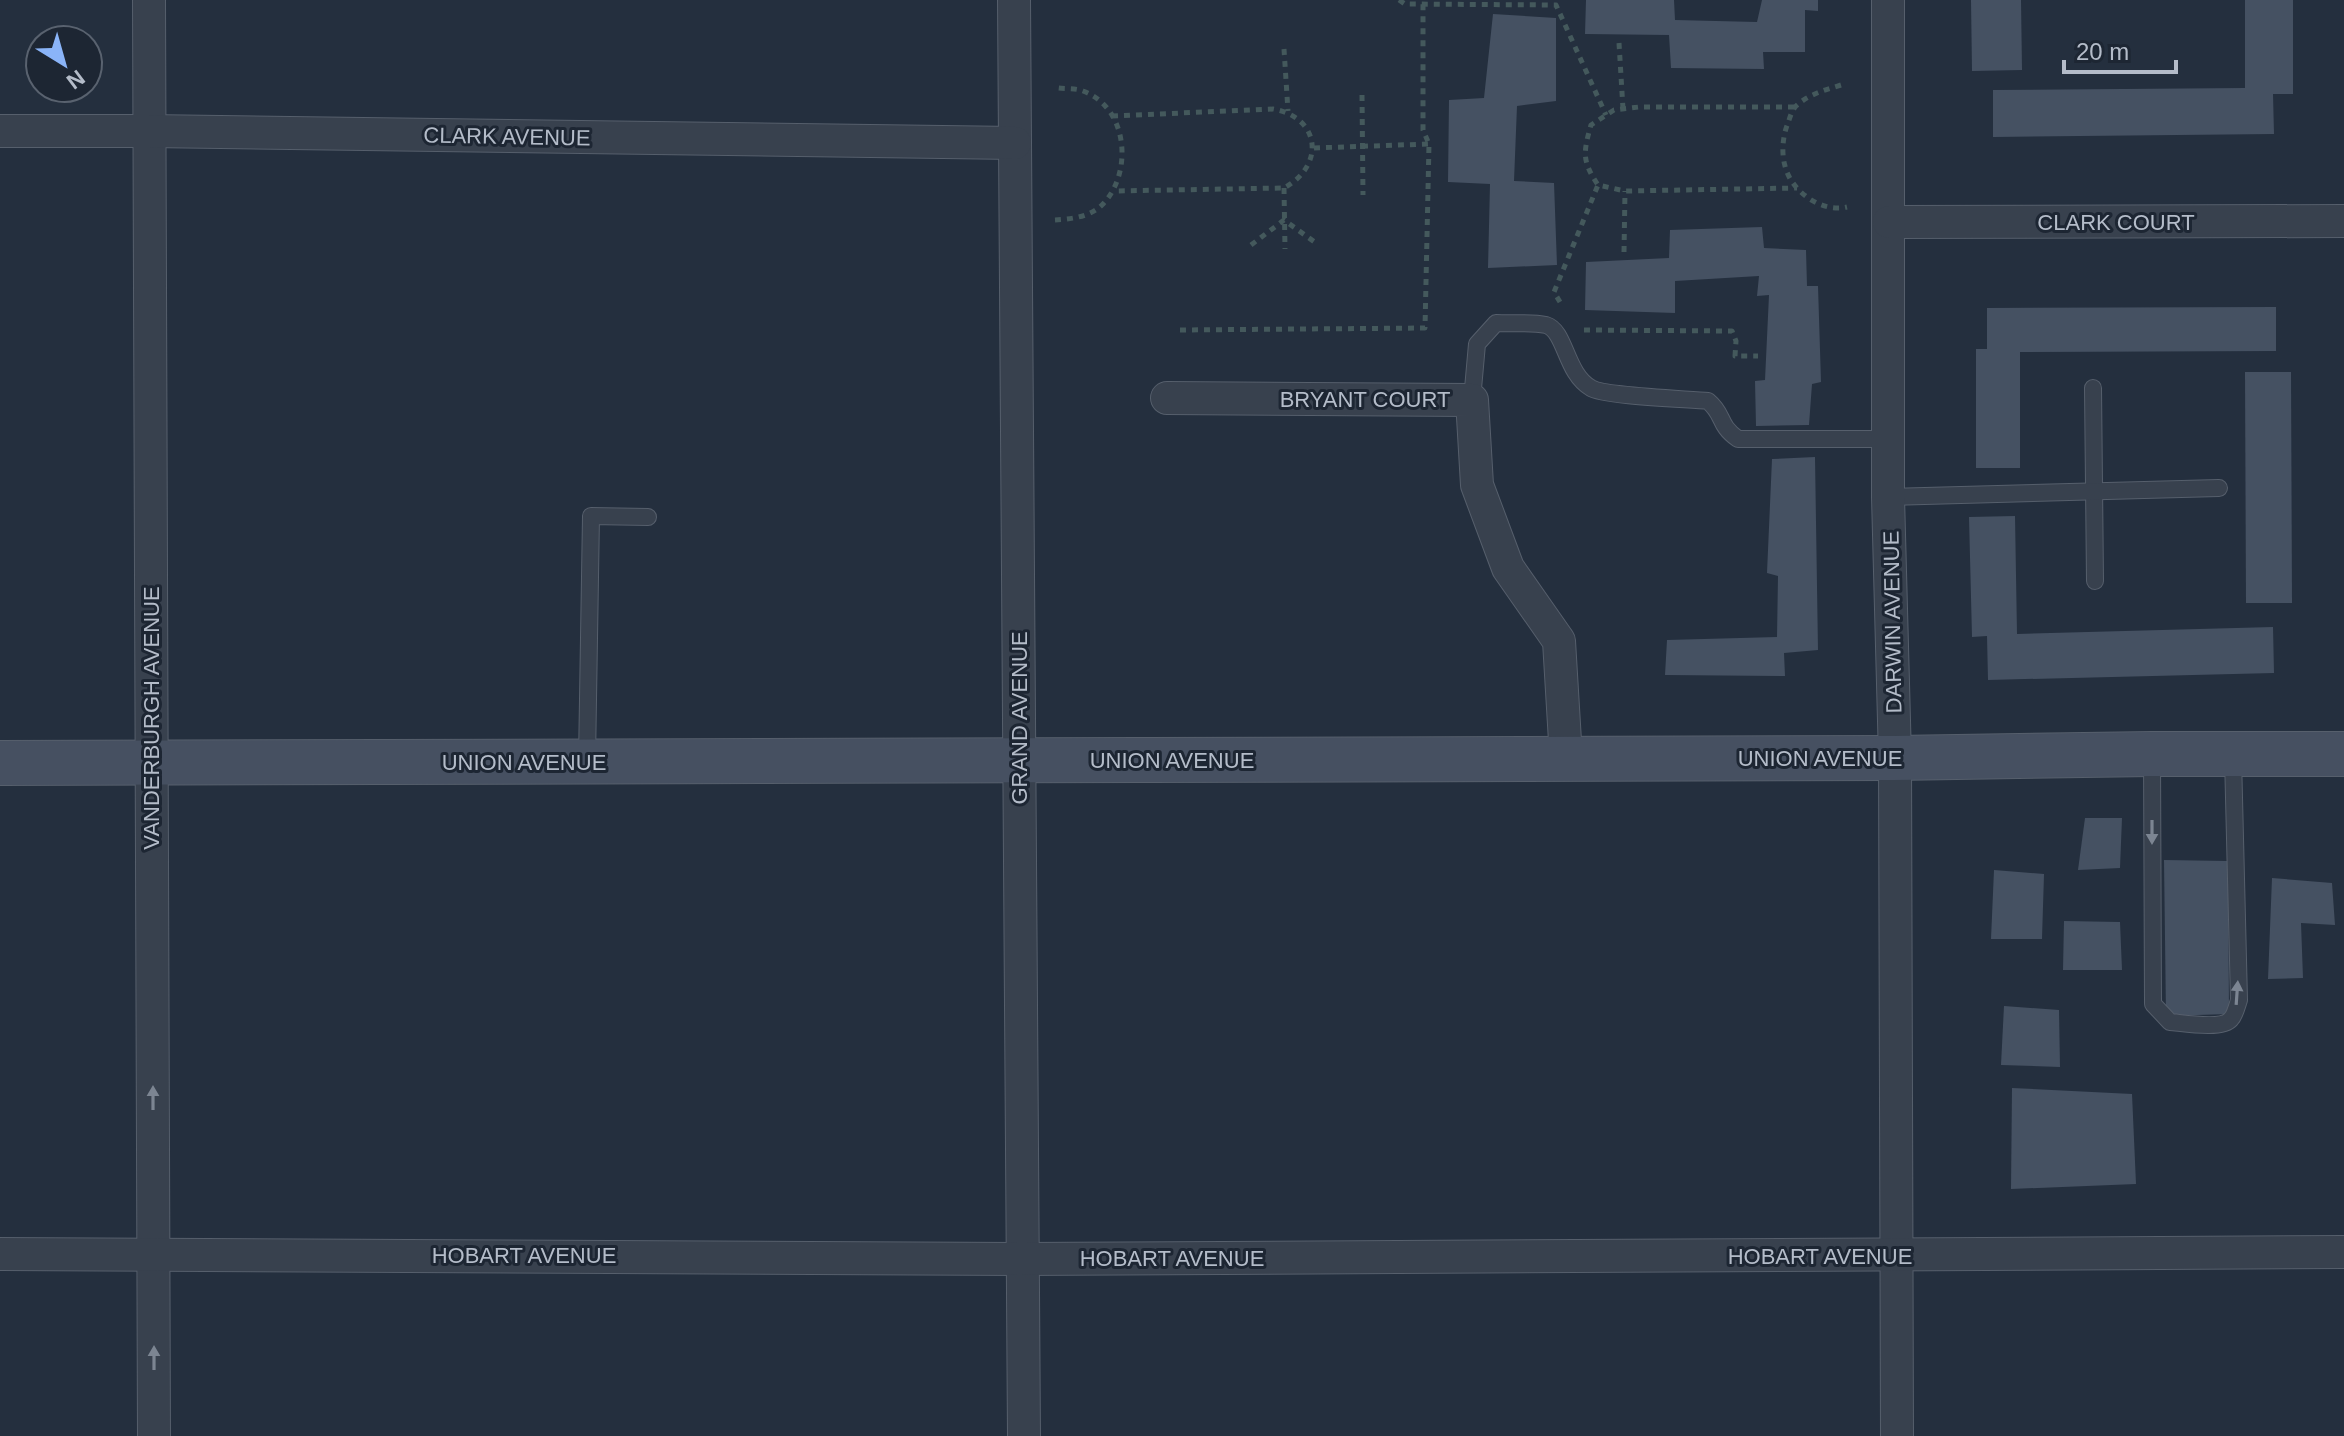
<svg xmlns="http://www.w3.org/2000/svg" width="2344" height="1436" viewBox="0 0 2344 1436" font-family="Arial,sans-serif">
	<rect width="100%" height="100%" fill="#242f3e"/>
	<g fill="#455162">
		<polygon points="1586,0 1674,0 1675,20 1757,22 1762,0 1818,0 1818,11 1805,10 1805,52 1763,52 1764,69 1671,68 1669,35 1585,34"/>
		<polygon points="1971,0 2021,0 2022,70 1972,71"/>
		<polygon points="2245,0 2293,0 2293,94 2273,94 2274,134 1993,137 1993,90 2245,88"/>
		<polygon points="1493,14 1556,18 1556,101 1517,106 1514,181 1554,183 1557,265 1488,268 1490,184 1448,182 1449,100 1484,98"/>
		<polygon points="1762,227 1764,248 1806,250 1807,286 1818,286 1821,382 1812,384 1809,425 1756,426 1755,381 1765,380 1769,295 1757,296 1759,276 1675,281 1675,313 1585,310 1586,262 1669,258 1670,230"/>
		<polygon points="2276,307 2276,351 2020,352 2020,468 1976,468 1976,349 1987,349 1987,308"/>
		<polygon points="2245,372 2291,372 2292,603 2246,603"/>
		<polygon points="1815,457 1818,650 1784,653 1785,676 1665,675 1667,640 1777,637 1778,576 1767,573 1772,459"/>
		<polygon points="2015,516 2017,634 2273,627 2274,673 1988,680 1987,636 1972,637 1969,517"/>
		<polygon points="2085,818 2122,818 2120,868 2078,870"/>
		<polygon points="2164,860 2228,861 2229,1014 2166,1016"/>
		<polygon points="1994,870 2044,874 2042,939 1991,939"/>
		<polygon points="2272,878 2332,883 2335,925 2301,923 2303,978 2268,979"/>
		<polygon points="2064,921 2120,922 2122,970 2063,970"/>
		<polygon points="2004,1006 2059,1010 2060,1067 2001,1065"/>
		<polygon points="2012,1088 2132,1094 2136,1184 2011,1189"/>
	</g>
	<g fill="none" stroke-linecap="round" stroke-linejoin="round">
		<defs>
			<g id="service">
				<polyline points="2093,388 2095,581"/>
				<path d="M1472,400L1477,344L1496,323C1511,324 1531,322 1546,325C1566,331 1565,373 1591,388C1603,396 1687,399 1708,401C1725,415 1717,424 1738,439H1889"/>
				<polyline points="1888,497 2219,488"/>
				<path d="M2152,755L2153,1004L2170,1022C2183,1023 2222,1030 2231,1019C2235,1015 2237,1006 2239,1000L2233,757"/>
				<polyline points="587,760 591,516 648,517"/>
			</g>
			<g id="minor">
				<polyline points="149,0 154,1436"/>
				<polyline points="1014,0 1024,1436"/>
				<polyline points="1888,0 1888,497 1895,758 1897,1436"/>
				<polyline points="0,131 149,131 1015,143"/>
				<polyline points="1889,222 2344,221"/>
				<polyline points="1167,398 1472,400 1477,485 1508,568 1559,641 1566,758"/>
				<polyline points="0,1254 1021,1259 2344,1252"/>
			</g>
			<polyline id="secondary" points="0,763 1895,758 2152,754 2344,754"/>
		</defs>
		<use href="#service" stroke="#565f6c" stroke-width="18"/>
		<use href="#minor" stroke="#565f6c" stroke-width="34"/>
		<use href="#secondary" stroke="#565f6c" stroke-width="46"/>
		<g stroke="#44595c" stroke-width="5" stroke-dasharray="6 6" stroke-linecap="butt">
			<polyline points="1399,0 1405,4 1556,5 1606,115"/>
			<polyline points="1619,43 1623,109"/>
			<polyline points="1284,49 1288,111"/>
			<path d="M1841,85C1825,90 1809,94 1796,106C1792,110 1790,117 1788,123C1783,135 1781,152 1785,166C1791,191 1821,213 1847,207"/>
			<polyline points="1362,95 1363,195"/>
			<path d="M1794,107H1639L1614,110L1591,125C1583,153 1582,161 1598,185L1625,191L1797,188"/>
			<path d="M1112,116L1273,109C1320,117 1326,165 1284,188L1113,191"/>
			<polyline points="1314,148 1429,144"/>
			<polyline points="1284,188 1285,249"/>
			<path d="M1055,220C1071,219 1090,217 1102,205C1133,174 1129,108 1083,91C1076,88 1065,89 1058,88"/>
			<polyline points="1251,245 1284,220 1316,243"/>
			<polyline points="1624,252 1625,191"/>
			<polyline points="1560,302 1554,292 1598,185"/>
			<polyline points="1180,330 1425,328 1429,144 1423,130 1423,4"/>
			<polyline points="1584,330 1732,331 1736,341 1735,356 1758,356"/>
		</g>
		<use href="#service" stroke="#38414e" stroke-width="16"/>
		<use href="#minor" stroke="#38414e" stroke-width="32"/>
		<use href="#secondary" stroke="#465061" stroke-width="44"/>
	</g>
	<defs><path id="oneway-solid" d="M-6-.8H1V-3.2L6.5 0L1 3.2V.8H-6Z" transform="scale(2)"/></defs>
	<g fill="#7c8592">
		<use href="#oneway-solid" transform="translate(2152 832) rotate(90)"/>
		<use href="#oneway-solid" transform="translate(2237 993) rotate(-86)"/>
		<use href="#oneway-solid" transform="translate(153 1098) rotate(-90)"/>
		<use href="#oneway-solid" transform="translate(154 1358) rotate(-90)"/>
	</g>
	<g text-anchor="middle" stroke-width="6" stroke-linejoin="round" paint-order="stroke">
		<g font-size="22" fill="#b4bcc9" stroke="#1d2633">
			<text transform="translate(507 136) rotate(1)" y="8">CLARK AVENUE</text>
			<text x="2116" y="230">CLARK COURT</text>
			<text x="1365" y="407">BRYANT COURT</text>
			<text transform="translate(1892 622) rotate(-91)" y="8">DARWIN AVENUE</text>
			<text transform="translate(151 718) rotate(-90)" y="8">VANDERBURGH AVENUE</text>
			<text transform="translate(1019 718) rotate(-90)" y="8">GRAND AVENUE</text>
			<text x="1820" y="766">UNION AVENUE</text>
			<text x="1172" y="768">UNION AVENUE</text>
			<text x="524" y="770">UNION AVENUE</text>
			<text x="524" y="1263">HOBART AVENUE</text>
			<text x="1820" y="1264">HOBART AVENUE</text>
			<text x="1172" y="1266">HOBART AVENUE</text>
		</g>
	</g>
	<g transform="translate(64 64) rotate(143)"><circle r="38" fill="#1d2633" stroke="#59626f" stroke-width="2"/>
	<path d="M0-6L14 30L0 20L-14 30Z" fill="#8ab4f8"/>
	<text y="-12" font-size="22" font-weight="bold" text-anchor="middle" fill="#b4bcc9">N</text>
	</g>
	<path d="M2064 60v12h112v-12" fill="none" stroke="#b4bcc9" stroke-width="4"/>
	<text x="2076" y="60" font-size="24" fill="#b4bcc9" stroke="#1d2633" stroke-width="6" paint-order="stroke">20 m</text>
</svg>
